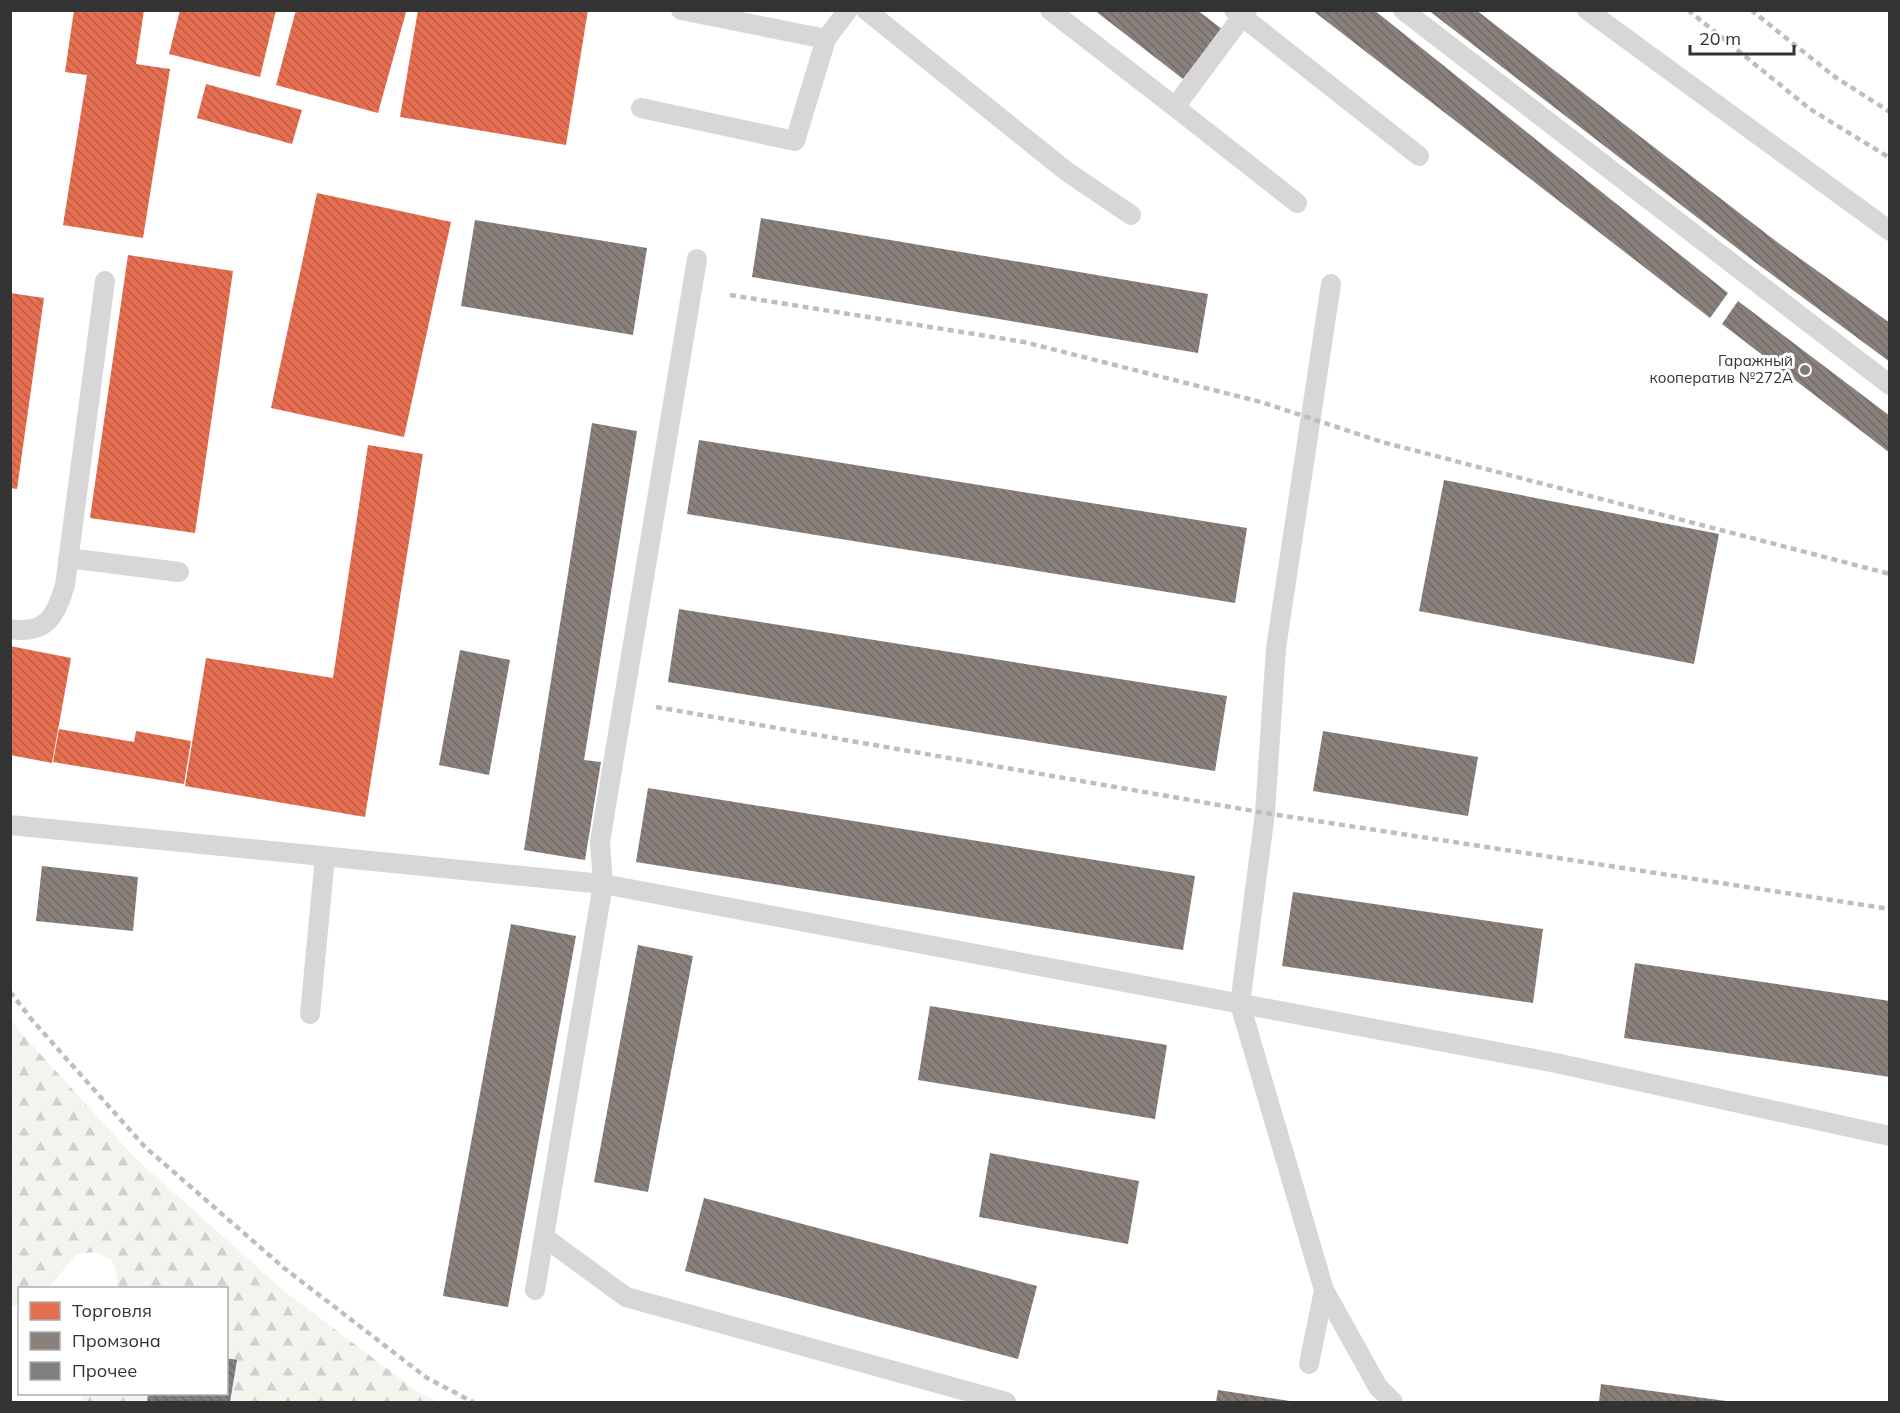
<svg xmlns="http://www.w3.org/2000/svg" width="1900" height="1413" viewBox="0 0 1900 1413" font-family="Mulish,sans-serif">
	<defs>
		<pattern id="forest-firs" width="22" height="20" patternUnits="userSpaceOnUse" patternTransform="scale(1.5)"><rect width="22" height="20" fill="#f1f5ed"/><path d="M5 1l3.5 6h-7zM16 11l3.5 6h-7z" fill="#cfd2cc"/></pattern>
		<pattern id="shops-back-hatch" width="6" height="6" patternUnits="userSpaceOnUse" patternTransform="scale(1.5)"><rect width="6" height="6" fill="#e76f51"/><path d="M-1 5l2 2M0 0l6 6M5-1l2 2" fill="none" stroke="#bc5c44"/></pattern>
		<pattern id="industry-back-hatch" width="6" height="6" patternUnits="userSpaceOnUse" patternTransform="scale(1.5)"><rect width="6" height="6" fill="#8a817c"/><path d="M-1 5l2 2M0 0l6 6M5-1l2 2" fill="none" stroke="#716a66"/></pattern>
		<pattern id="building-back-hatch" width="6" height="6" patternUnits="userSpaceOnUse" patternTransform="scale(1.5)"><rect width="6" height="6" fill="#818181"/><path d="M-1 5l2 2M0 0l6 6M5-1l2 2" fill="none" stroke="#6a6a6a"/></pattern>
	</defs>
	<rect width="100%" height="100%" fill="#fff"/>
	<polygon fill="url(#forest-firs)" points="10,1018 22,1034 135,1158 284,1291 418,1392 439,1402 80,1402 83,1394 226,1394 226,1288 117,1288 117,1277 112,1260 95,1252 77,1254 48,1288 20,1288 19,1304 11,1306"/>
	<g fill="url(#shops-back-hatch)">
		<polygon points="74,10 144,10 136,64 170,69 143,238 63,225 87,75 65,72"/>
		<polygon points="180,10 276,10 260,77 169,54"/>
		<polygon points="296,10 400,10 406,12 378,113 276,85"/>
		<polygon points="418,10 588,10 566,145 400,117"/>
		<polygon points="206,84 302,110 292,144 197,118"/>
		<polygon points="317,193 451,222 404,437 271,408"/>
		<polygon points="128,255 233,271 195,533 90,518"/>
		<polygon points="10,293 44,298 17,489 10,488"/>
		<polygon points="368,445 423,454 365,817 185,786 206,658 333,678"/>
		<polygon points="10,646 71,658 52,763 10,755"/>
		<polygon points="59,729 134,742 136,731 191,741 184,784 53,762"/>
	</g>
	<g fill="url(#industry-back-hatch)">
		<polygon points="1094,10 1197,10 1222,29 1183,79"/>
		<polygon points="1312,10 1374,10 1728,293 1710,318"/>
		<polygon points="1428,10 1476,10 1777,242 1890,323 1890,362 1759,265"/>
		<polygon points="761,218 1208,294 1198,353 752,277"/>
		<polygon points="475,220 647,248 633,335 461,306"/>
		<polygon points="1738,301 1890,416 1890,453 1722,324"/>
		<polygon points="592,423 637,431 584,760 601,762 585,860 524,850"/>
		<polygon points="699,440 1247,528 1235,603 687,514"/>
		<polygon points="1444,480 1719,534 1694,664 1419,611"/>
		<polygon points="679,609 1227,696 1215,771 668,682"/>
		<polygon points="460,650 510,660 489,775 439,765"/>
		<polygon points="1323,731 1478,757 1468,816 1313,791"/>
		<polygon points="648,788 1195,876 1183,950 636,862"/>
		<polygon points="42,866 138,877 133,931 36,921"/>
		<polygon points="1293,892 1543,929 1533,1003 1282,966"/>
		<polygon points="511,924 576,936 508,1307 443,1296"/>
		<polygon points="638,945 693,956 648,1192 594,1182"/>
		<polygon points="1635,963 1890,1001 1890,1077 1624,1038"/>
		<polygon points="930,1006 1167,1045 1155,1119 918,1080"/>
		<polygon points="990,1153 1139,1181 1128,1244 979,1217"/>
		<polygon points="704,1198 1037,1286 1018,1359 685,1271"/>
		<polygon points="1601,1384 1726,1401 1726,1402 1599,1402"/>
		<polygon points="1218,1390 1290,1401 1290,1402 1216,1402"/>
	</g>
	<polygon fill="url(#building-back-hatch)" points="226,1358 237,1360 230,1402 147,1402 148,1394 226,1394"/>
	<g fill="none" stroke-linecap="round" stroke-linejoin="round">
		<g stroke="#d7d7d7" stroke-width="20">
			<polyline points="681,10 826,39 848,10"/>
			<polyline points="866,10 1066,171 1131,215"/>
			<polyline points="1050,10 1175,107"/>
			<polyline points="1234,10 1419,156"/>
			<polyline points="1247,10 1175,107 1297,203"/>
			<polyline points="1403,10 1890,385"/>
			<polyline points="1587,10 1890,231"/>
			<polyline points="641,108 795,141 826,39"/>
			<polyline points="1331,284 1276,648 1265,813 1240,1004 1324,1290 1378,1387 1393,1402"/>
			<polyline points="68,558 179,572"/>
			<path d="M10,629C46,635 56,616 65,585L105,281"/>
			<polyline points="10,825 603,884 1556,1063 1890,1136"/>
			<polyline points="310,1014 325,857"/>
			<polyline points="544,1237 626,1297 1006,1402"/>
			<polyline points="535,1290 603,884 600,842 697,259"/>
			<polyline points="1309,1364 1324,1290"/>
		</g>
		<g stroke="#bebebe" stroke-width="4.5" stroke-dasharray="6 4.5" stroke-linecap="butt">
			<polyline points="1688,10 1810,109 1890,158"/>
			<polyline points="1751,10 1835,77 1890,112"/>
			<polyline points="730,295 1024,342 1261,402 1382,442 1890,574"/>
			<polyline points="656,707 1265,813 1890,909"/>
			<polyline points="10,992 32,1020 145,1147 284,1268 427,1378 473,1402"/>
		</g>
	</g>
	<circle fill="#7a7a7a" stroke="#fff" stroke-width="2" cx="1805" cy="370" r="6"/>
	<g text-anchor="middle" stroke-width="6" stroke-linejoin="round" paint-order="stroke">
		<g font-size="15" fill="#333" stroke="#fff" text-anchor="end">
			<text x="1793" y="366">Гаражный<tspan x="1793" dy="17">кооператив №272А</tspan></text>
		</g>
	</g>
	<rect width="1900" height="1413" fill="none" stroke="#333333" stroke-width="24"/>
	<rect x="18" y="1287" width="210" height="108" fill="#ffffff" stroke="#adadad" stroke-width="1.5"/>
	<rect x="30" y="1302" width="30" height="18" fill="#e76f51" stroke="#adadad" stroke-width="1.5"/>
	<text x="72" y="1317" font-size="18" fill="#333333">Торговля</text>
	<rect x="30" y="1332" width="30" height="18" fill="#8a817c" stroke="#adadad" stroke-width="1.5"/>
	<text x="72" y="1347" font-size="18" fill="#333333">Промзона</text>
	<rect x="30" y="1362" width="30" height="18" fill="#818181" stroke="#adadad" stroke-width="1.5"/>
	<text x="72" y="1377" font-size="18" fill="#333333">Прочее</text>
	<path d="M1690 45v9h104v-9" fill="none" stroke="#333333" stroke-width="3"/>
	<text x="1699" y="45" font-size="18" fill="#333333" stroke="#ffffff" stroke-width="4.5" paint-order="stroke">20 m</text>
</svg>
